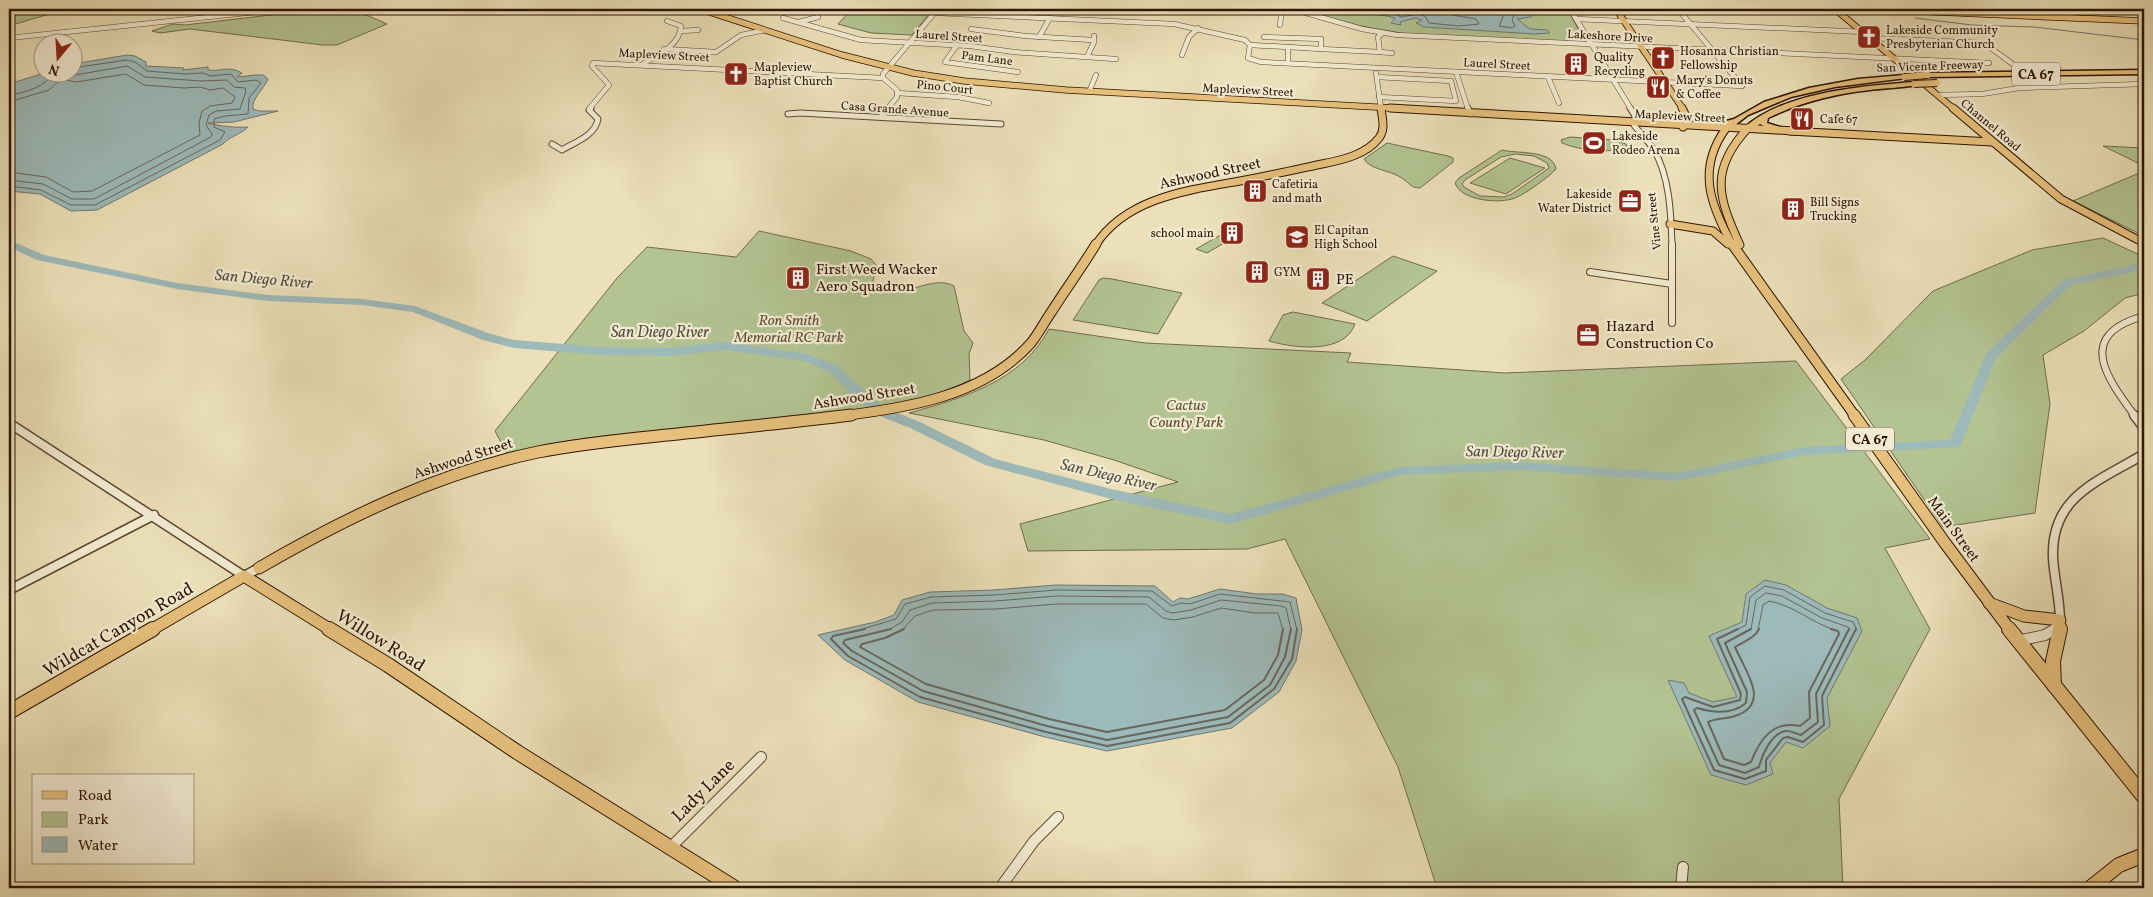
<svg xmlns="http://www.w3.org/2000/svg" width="2153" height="897" viewBox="0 0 2153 897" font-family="Vollkorn,serif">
	<rect width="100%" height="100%" fill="#ebe0b9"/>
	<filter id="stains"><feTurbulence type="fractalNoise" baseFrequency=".004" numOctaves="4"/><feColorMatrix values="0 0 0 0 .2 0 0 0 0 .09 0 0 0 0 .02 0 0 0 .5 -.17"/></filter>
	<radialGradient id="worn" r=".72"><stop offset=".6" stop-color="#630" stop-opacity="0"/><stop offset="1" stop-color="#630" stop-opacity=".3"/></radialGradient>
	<g fill="#b3c392" stroke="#706c4a" fill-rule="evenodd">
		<polygon points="9,9 66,9 9,26"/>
		<polygon points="322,9 364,9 364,14 387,24 337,45 323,45 190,29 160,33 152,31 173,24 185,25"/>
		<polygon points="852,9 930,13 912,35 871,33 838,24"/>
		<polygon points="1297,9 1567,9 1587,44 1406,34 1361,26"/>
		<path d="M1570,137L1613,140L1626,144L1627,146C1609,155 1580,150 1562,143L1561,140Z"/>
		<path d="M1387,143L1448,156L1453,158V162L1420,188C1410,188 1408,181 1400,177C1389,170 1371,170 1364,159Z"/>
		<polygon points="2103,146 2144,148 2144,166"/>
		<path d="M1502,150C1516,154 1553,149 1556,169C1549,177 1525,194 1515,198C1500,204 1461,201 1455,183L1459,178ZM1515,154L1534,156L1547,163L1549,168L1512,194L1504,197L1480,196L1464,187L1462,184L1465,180L1501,157Z"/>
		<polygon points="1510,158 1545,168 1506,194 1470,183"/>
		<polygon points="2144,171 2144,236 2073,201"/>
		<polygon points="1231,229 1241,233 1207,253 1196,249"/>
		<path d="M759,231L851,251L871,259L876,265L873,281C878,285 884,290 890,291C910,295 934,275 954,286L964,331L973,343L969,354L970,380C944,393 917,400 889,406L606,436L551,445L507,454L495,431L617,278L647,247L736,257Z"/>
		<polygon points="2103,238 2144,257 2144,293 2125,298 2084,331 2043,355 2050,404 2035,513 1943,527 1841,379 1865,360 1933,291 2032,250"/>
		<polygon points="1393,256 1437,271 1367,321 1322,303"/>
		<polygon points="1103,278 1112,279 1182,293 1158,334 1073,320 1099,280"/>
		<path d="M1293,312L1355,324C1344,355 1293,348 1269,341L1283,315Z"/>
		<path d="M1049,329L1145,343L1351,353L1347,362L1505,373L1796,361L1930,539L1885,548L1930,629L1839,799L1843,888H1437L1398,767L1285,539L1247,549L1028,551L1020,524L1178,482L1114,460L1044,440L909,413C962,398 1021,382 1049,329Z"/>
	</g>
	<g fill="#9dbaba" stroke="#717870">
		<path d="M1353,9H1442L1478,15L1473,9L1513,11L1517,9H1536L1531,17L1517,19L1530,29L1547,30L1550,33L1534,34L1424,27L1416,23L1422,20L1415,18L1400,22L1401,25L1391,23L1395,18C1379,13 1365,16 1350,10Z"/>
		<path d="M127,55L135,56L146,62V66L184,68L183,70L208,67V70C220,72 230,65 242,73L237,77L255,75H263L268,79C264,89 251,99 253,109L259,111H278L234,122L208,123C220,126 234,128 248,127C240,135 230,136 223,144L97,210L71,211L40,194L9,191V84L44,73L72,72L73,64Z"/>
		<polygon points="1765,580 1786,585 1827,608 1857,618 1862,631 1827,698 1830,726 1803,748 1786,742 1770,763 1773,774 1746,785 1711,775 1668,680 1684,683 1689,693 1713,702 1737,697 1709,636 1742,622 1746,594"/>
		<polygon points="1056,585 1155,586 1173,602 1180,598 1188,599 1220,589 1257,594 1283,594 1296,598 1302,630 1296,661 1279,692 1232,728 1107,751 1045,737 918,702 845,660 818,635 875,622 894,615 902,600 930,592 994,590"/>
	</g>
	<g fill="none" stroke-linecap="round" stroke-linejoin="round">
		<g stroke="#66675e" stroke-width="1">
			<polyline points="1361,9 1389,11 1401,17 1419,14 1425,16 1429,23 1459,26 1479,24 1476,19 1452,15 1449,9"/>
			<polyline points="1478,9 1500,12 1503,17 1499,26 1512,28 1515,26 1512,20 1514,15 1529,12 1532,9"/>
			<path d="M9,95C25,93 46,87 54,72"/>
			<polyline points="9,102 49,90 61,79 76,82 126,74 144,85 184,88 200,87 210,90 223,88 235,97 232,103 210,106 202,111 199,123 200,135 92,191 73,192 46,177 9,172"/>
			<polyline points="9,180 43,184 72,199 94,199 211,137 212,134 206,125 209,115 216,111 240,109 246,91 245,88 234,87 227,80 201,81 145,77 127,66 75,75 66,72"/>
			<polyline points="9,186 41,190 71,205 95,205 220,140 225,132 214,127 214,119 225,116 248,114 249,98 261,83 256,80 238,82 231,74 211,76 203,73 185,74 147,71 135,62 127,60 72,68"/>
			<polyline points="859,630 896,619 905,604 931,597 995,595 1056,590 1152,591 1172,606 1181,603 1190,604 1220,594 1290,602 1297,630"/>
			<polyline points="888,630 902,622 910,610 932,603 995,601 1057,596 1149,597 1166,611 1172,613 1191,610 1221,600 1281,606 1286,608 1291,630"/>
			<polyline points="902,630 915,616 933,610 996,609 1057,604 1146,604 1163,618 1173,620 1193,617 1221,608 1255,613 1278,613 1283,630"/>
			<polyline points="1736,630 1746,625 1750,597 1765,586 1784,590 1825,613 1853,622 1857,630"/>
			<polyline points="1749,630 1751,629 1756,600 1766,593 1782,596 1822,618 1848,627 1850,630"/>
			<path d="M1758,630L1763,605L1769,601C1793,605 1812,623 1835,630"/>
		</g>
		<g stroke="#66675e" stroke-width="2">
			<polyline points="865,629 833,636 831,639 848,656 920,697 1046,732 1107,746 1230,723 1274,689 1292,659 1297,629"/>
			<polyline points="891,629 845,640 843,643 852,651 923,691 1047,726 1107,740 1228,717 1270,685 1285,657 1291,629"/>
			<polyline points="904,629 885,638 862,644 860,647 926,684 1049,719 1107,732 1225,710 1264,680 1278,655 1283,629"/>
			<polyline points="1738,629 1717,639 1741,694 1740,700 1713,707 1685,697 1682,699 1714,770 1745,779 1766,771 1766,760 1783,738 1788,737 1803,742 1824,725 1822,696 1856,629"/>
			<path d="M1751,629L1725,643L1747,692L1746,703C1732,715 1714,713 1697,708L1694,710L1719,765L1745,773L1759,767C1762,755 1771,734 1785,731C1790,730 1796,734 1801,735L1818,722L1816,694L1849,629"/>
			<path d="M1759,629C1755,638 1743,642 1735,647C1745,671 1772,704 1735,716C1727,719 1714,718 1708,722L1724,759L1744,765L1751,762C1760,739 1773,720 1800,726L1810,718L1809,692L1839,634L1838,631L1831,629"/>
		</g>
		<polyline stroke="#717870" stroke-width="1" points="1915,18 1972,25 2034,27 2144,40"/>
		<polygon fill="#9dbaba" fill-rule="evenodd" points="9,240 44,255 177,283 268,295 362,299 415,306 491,334 514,340 601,347 671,348 725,342 807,354 838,366 863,390 885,408 920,422 995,459 1111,489 1231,514 1400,467 1518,462 1678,473 1805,447 1950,440 1986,354 2063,280 2129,266 2144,260 2144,267 2132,272 2071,285 1996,358 1960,447 1805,455 1678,481 1518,470 1401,475 1231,524 1111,499 985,465 910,428 875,414 853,396 830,372 804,361 725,350 671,356 601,355 514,348 483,340 413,312 362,305 268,301 177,289 37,260 9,247"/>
		<defs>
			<g id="minor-far4">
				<polyline points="1292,9 1362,29 1397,35 1989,63"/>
				<polyline points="1570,9 1631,109"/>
				<polyline points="1998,9 2007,15"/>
				<polyline points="2053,9 2063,17"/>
				<polyline points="1114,12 1116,9"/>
				<polyline points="935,13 1174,24 1245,40 1250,45 1248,58 1261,62 1742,86 1678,9"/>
				<polyline points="783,18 861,40 970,46 1014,52 1116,59"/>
				<polyline points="1576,19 1864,32"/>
				<polyline points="799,22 818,17"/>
				<polyline points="1280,25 1282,9"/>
				<polyline points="971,29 1025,36 1093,40"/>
				<polyline points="681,31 698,30"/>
				<polyline points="1383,33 1378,37 1380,52 1392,53"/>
				<polyline points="1039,37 1050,18"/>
				<polyline points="1264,37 1321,39 1321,49 1288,47"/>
				<polyline points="9,38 284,9"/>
				<polyline points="1870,38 1984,43 2014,65"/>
				<polyline points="957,45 945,62 1018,72"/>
				<polyline points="1250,45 1288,47 1288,63"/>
				<polyline points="664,49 716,52 741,35 765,30"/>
				<polyline points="1321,49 1380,52"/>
				<polyline points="1182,55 1189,37 1198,28"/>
				<polyline points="1087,57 1094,42 1094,36"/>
				<path d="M641,65C656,56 680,46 681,26L667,21"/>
				<polyline points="1456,72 1468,109"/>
				<polyline points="1376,73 1381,108"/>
				<polyline points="1377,77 1451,81 1456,101 1379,97"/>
				<polyline points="1548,77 1559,103"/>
				<polyline points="883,78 883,74 937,10"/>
				<polyline points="883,78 897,90 897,97 887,109"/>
				<polyline points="1089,92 1096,75"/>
				<polyline points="897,93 958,97 989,103"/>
				<polyline points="1937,95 1982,94 2019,88 2144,84"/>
				<polyline points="589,109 609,85 592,66 593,63 883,78"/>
			</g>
			<g id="minor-far3">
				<polyline points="1468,108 1470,114"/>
				<polyline points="1630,108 1639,122"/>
				<polyline points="788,114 800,113 1001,124"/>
				<polyline points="881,117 888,108"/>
				<path d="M1634,125C1640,133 1648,141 1654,150C1670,177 1671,215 1672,246"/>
				<path d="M552,144L562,150C575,142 595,136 598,119L589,110L591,108"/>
			</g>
			<g id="minor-far2">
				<polyline points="1672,244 1672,323"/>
				<polyline points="1590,272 1672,284"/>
				<path d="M2135,416C2106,377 2075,335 2144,316"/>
			</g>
			<g id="minor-far1">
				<polyline points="2134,415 2144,428"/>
				<polyline points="9,423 244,576 259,568"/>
				<polyline points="9,590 154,515"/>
				<path d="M2053,630L2060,626C2061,602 2054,580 2053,557C2051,495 2100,481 2144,454"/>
			</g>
			<g id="minor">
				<polyline points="2017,641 2045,635 2055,629"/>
				<polyline points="670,848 761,757"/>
				<polyline points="1000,888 1034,841 1058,817"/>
				<polyline points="1681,888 1683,867"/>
			</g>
			<g id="major-far4">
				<polyline points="700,9 842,55 913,73 964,81 1066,90 1412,109"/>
				<polyline points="1616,9 1683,109"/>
				<polyline points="1835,9 1954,109"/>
				<polyline points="1868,9 2144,21"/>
			</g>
			<g id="major-far3">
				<polyline points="1390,108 1795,131"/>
				<polyline points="1682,108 1685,114 1683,127"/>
				<polyline points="1953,108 2061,199 2144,243"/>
				<path d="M1727,127C1696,168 1710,205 1733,246"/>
				<polyline points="1789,131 1992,142"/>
				<polyline points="1670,224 1713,231 1728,244"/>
				<path d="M1740,245C1718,197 1709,170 1748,128"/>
				<path d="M1095,246C1125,198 1188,190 1240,181C1267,176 1294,170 1322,164C1342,160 1366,155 1379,138C1386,129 1382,118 1381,108"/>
			</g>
			<g id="major-far2">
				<polyline points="1732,244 1855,416"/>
				<path d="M841,416C907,408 984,396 1031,343C1039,333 1045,321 1052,311C1066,289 1082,267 1096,244"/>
			</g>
			<g id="major-far1">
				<polyline points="1854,415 1945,543 2010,630"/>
				<path d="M259,568C347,517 438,473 538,452C578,444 618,440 658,436C722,429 787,423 851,415"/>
				<polyline points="1989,603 2024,616 2060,620"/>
				<polyline points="151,630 244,576 331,630"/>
				<polyline points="2060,630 2060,626"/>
			</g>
			<g id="major">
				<polyline points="329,629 388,665 517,752 735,888"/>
				<polyline points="2009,629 2144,797"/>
				<polyline points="2054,685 2053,661 2060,629"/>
				<polyline points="9,712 153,629"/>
				<polyline points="2090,888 2119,865 2144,855"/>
			</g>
			<g id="highway">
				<polygon points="2144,70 2144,74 1928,77 1925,75 1928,73"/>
				<polygon points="1904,75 1906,76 1906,78 1835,87 1791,97 1748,115 1730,129 1724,129 1725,125 1712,128 1708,126 1734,119 1764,102 1809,88 1858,79"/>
				<path d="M1914,82L1917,84L1916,85C1901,88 1885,88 1870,90C1834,94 1801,102 1768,118L1767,123L1780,127V131H1774L1760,124L1751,130L1744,128C1783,92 1863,86 1914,82Z"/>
			</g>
		</defs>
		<use href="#minor-far4" stroke="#5d472f" stroke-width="5.5"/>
		<use href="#minor-far3" stroke="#5d472f" stroke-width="7"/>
		<use href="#minor-far2" stroke="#5d472f" stroke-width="8"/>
		<use href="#minor-far1" stroke="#5d472f" stroke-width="11"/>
		<use href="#minor" stroke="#5d472f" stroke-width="12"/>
		<use href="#major-far4" stroke="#2e1401" stroke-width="7"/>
		<use href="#major-far3" stroke="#2e1401" stroke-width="9"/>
		<use href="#major-far2" stroke="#2e1401" stroke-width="11"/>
		<use href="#major-far1" stroke="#2e1401" stroke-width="13"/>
		<use href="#major" stroke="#2e1401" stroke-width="16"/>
		<use href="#highway" stroke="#2e1401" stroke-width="3"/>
		<use href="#minor-far4" stroke="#f2ebd2" stroke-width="4.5"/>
		<use href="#minor-far3" stroke="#f2ebd2" stroke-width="5"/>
		<use href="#minor-far2" stroke="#f2ebd2" stroke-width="6"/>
		<use href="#minor-far1" stroke="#f2ebd2" stroke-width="8"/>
		<use href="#minor" stroke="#f2ebd2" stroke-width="10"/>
		<use href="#major-far4" stroke="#e6c07c" stroke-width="5.5"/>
		<use href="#major-far3" stroke="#e6c07c" stroke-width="7"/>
		<use href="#major-far2" stroke="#e6c07c" stroke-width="9"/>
		<use href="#major-far1" stroke="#e6c07c" stroke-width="11"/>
		<use href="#major" stroke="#e6c07c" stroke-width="14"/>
		<use href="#highway" fill="#e6c07c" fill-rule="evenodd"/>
		<defs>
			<g id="highway-bridge">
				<polyline points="1904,77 1928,75"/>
				<polyline points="1914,84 1937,83"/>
			</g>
		</defs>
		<use href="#highway-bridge" stroke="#2e1401" stroke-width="8" stroke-linecap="butt"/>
		<use href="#highway-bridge" stroke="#e6c07c" stroke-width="6"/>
	</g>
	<defs>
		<symbol id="church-square" viewBox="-11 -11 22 22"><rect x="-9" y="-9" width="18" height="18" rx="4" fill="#8f2418" stroke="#f2ebd2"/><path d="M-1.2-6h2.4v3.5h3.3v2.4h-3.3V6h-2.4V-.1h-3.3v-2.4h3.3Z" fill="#fff"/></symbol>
		<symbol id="building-square" viewBox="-11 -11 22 22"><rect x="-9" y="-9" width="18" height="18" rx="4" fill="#8f2418" stroke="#f2ebd2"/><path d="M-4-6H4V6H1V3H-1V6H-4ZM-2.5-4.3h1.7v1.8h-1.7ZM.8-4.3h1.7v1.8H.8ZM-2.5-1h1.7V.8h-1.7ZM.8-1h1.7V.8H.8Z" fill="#fff"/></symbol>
		<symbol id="restaurant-square" viewBox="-11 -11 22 22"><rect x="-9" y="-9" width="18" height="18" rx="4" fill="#8f2418" stroke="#f2ebd2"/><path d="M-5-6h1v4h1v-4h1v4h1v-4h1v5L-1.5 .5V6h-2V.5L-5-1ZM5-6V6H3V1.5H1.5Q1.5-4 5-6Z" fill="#fff"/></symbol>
		<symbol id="stadium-square" viewBox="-11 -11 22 22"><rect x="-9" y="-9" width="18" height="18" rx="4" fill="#8f2418" stroke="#f2ebd2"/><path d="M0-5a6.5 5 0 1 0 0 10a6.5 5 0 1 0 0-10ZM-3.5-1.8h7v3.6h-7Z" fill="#fff"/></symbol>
		<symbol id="office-square" viewBox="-11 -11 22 22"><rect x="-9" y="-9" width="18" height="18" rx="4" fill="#8f2418" stroke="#f2ebd2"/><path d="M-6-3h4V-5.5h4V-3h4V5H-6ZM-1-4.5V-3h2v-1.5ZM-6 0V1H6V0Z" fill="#fff"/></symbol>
		<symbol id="school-square" viewBox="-11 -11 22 22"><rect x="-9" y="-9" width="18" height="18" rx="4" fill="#8f2418" stroke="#f2ebd2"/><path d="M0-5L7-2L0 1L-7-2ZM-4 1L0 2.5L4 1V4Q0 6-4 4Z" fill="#fff"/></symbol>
	</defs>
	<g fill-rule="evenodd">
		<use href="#church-square" x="1855" y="23" width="28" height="28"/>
		<use href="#church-square" x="1649" y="44" width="28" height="28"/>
		<use href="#building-square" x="1562" y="50" width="28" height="28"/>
		<use href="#church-square" x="722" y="60" width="28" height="28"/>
		<use href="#restaurant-square" x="1644" y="73" width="28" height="28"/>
		<use href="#restaurant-square" x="1788" y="105" width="28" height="28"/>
		<use href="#stadium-square" x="1580" y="129" width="28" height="28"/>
		<use href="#building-square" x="1241" y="177" width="28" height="28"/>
		<use href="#office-square" x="1616" y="187" width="28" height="28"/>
		<use href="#building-square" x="1779" y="195" width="28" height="28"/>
		<use href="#building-square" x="1218" y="219" width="28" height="28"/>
		<use href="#school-square" x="1283" y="223" width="28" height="28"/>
		<use href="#building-square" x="1243" y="258" width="28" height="28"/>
		<use href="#building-square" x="784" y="264" width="28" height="28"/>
		<use href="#building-square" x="1304" y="265" width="28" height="28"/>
		<use href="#office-square" x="1574" y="321" width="28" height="28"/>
	</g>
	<g text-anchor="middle" stroke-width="4.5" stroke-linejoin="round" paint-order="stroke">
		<g font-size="12" fill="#2e1401" stroke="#f2ebd2" text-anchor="start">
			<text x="1886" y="34">Lakeside Community<tspan x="1886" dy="14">Presbyterian Church</tspan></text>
			<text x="1680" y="55">Hosanna Christian<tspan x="1680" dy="14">Fellowship</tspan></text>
			<text x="1594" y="61">Quality<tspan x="1594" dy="14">Recycling</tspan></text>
			<text x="754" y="71">Mapleview<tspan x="754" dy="14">Baptist Church</tspan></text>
			<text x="1676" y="84">Mary's Donuts<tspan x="1676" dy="14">&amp; Coffee</tspan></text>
			<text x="1820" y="123">Cafe 67</text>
			<text x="1612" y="140">Lakeside<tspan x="1612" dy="14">Rodeo Arena</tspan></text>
			<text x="1272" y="188">Cafetiria<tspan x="1272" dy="14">and math</tspan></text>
			<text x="1612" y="198" text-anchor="end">Lakeside<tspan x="1612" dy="14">Water District</tspan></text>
			<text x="1810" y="206">Bill Signs<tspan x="1810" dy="14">Trucking</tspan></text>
			<text x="1314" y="234">El Capitan<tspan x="1314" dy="14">High School</tspan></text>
			<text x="1214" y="237" text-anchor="end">school main</text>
			<text x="1274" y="276">GYM</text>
		</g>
		<g font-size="12" fill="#2e1401" stroke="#f2ebd2">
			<text transform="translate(949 36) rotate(4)" y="4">Laurel Street</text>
			<text transform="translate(1610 36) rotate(3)" y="4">Lakeshore Drive</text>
			<text transform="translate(664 55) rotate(3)" y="4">Mapleview Street</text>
			<text transform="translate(987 58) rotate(7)" y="4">Pam Lane</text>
			<text transform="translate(1497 64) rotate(3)" y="4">Laurel Street</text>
			<text transform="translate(1930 66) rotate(-2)" y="4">San Vicente Freeway</text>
			<text transform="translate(945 87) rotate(6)" y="4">Pino Court</text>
			<text transform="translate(1248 90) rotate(3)" y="4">Mapleview Street</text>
			<text transform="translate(895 109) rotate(4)" y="4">Casa Grande Avenue</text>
			<text transform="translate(1680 116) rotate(3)" y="4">Mapleview Street</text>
			<text transform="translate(1991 125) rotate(40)" y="4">Channel Road</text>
			<text transform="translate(1654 221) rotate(-96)" y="4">Vine Street</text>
		</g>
		<g fill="#f2ebd2" stroke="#695440" stroke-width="1">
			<rect x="2012" y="62.5" width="48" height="23" rx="4"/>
			<rect x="1846" y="427.5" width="48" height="23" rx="4"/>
		</g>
		<g font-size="14" font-weight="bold" fill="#2e1401">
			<text x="2036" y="79">CA 67</text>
			<text x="1870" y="444">CA 67</text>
		</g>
		<g font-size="15" fill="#2e1401" stroke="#f2ebd2">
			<text transform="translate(1210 173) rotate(-12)" y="5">Ashwood Street</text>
			<text transform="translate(864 396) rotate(-9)" y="5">Ashwood Street</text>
			<text transform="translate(463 458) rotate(-18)" y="5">Ashwood Street</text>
			<text transform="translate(1954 529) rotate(54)" y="5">Main Street</text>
		</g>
		<g font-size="15" fill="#2e1401" stroke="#f2ebd2" text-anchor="start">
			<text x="816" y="274">First Weed Wacker<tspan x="816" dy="17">Aero Squadron</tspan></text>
			<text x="1336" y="284">PE</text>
			<text x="1606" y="331">Hazard<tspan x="1606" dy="17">Construction Co</tspan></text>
		</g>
		<g font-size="15" font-style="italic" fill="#5d5134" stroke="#f2ebd2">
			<text x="789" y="325">Ron Smith<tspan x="789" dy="17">Memorial RC Park</tspan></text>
			<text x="1186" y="410">Cactus<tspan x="1186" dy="17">County Park</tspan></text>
		</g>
		<g font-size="16" font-style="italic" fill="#554e42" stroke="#f2ebd2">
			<text transform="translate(264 278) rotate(5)" y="6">San Diego River</text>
			<text x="660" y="337">San Diego River</text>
			<text transform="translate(1515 451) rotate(1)" y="6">San Diego River</text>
			<text transform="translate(1109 474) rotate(13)" y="6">San Diego River</text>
		</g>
		<g font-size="18" fill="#2e1401" stroke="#f2ebd2">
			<text transform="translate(118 629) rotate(-30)" y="6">Wildcat Canyon Road</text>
			<text transform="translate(381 640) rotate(32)" y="6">Willow Road</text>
			<text transform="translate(703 790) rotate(-45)" y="6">Lady Lane</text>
		</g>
	</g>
	<rect width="2153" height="897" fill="none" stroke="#ebe0b9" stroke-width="30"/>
	<rect x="10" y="10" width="2133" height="877" fill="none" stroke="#2e1401" stroke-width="2.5"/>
	<rect x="15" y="15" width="2123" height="867" fill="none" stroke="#2e1401"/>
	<rect x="32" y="774" width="162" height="90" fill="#f2ebd2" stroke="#a4957e"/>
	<rect x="42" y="791" width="25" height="8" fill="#e6c07c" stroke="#a4957e"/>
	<text x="78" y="800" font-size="15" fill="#2e1401">Road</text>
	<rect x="42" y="812" width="25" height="15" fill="#b3c392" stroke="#a4957e"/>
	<text x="78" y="824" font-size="15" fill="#2e1401">Park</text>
	<rect x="42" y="837" width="25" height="15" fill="#9dbaba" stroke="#a4957e"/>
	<text x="78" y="850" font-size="15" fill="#2e1401">Water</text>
	<g transform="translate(58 58) rotate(198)"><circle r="24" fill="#f2ebd2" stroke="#a4957e"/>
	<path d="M0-4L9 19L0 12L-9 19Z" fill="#8f2418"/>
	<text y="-8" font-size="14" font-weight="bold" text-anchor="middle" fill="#2e1401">N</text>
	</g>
	<rect width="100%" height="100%" filter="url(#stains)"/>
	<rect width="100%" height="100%" fill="url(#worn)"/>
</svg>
